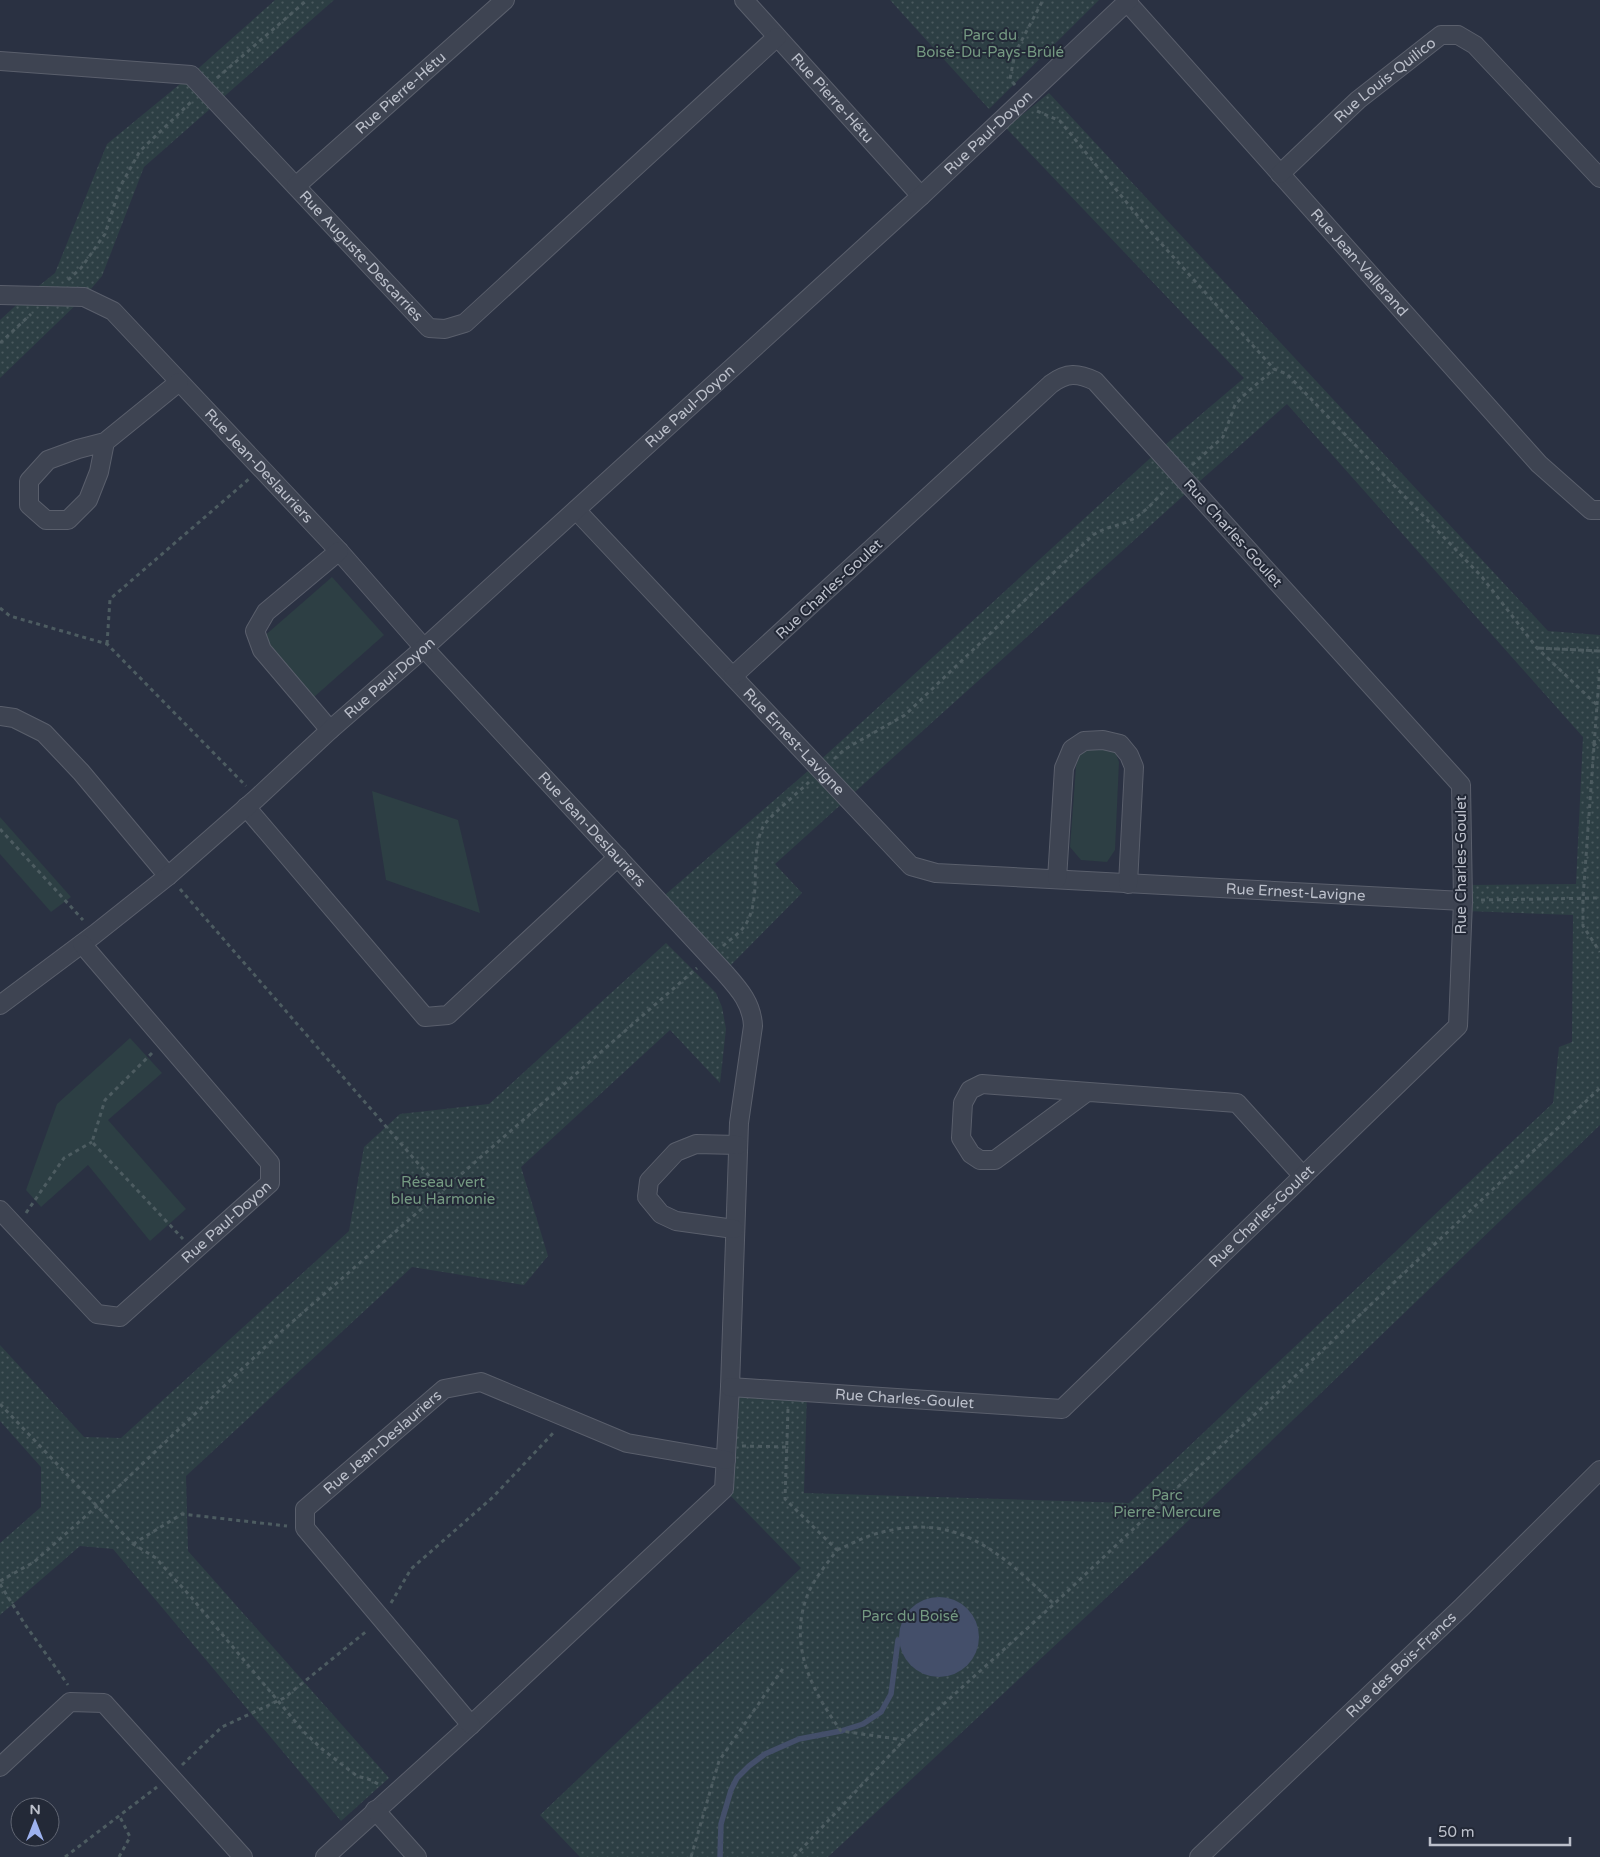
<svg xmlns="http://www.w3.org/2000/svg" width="1600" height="1857" viewBox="0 0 1600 1857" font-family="'Varela Round',sans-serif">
	<defs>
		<pattern id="park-dots" width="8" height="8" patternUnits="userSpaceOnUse" patternTransform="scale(1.25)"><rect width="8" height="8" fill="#2d3f44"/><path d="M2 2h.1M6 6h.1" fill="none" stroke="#4a595e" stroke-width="1.8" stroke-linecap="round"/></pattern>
	</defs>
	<rect width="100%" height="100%" fill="#2a3142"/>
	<g fill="#2d3f44">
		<polygon points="332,577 384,635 314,697 262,638"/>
		<polygon points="1088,749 1111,749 1116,754 1119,762 1115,850 1107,862 1081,860 1070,847 1076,766 1080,754"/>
		<polygon points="372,791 458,820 480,913 386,880"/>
		<polygon points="0,817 71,897 51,912 0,854"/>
		<polygon points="130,1038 162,1073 108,1120 186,1209 150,1241 88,1165 41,1207 26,1190 57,1104"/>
	</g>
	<g fill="url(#park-dots)">
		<polygon points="275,0 334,0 144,167 102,276 84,297 0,378 0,320 25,297 55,273 107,144 191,75"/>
		<polygon points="890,0 1099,0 989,109"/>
		<polygon points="1049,93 1548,631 1600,635 1600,1125 1166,1542 828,1857 580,1857 540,1815 801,1568 724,1489 730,1387 807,1392 804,1493 1129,1503 1553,1103 1559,1047 1572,1042 1573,915 1466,911 1467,885 1576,884 1583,737 1287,404 1192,488 775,864 802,893 724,972 658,901 816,764 1158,451 1244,378 1006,128"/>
		<polygon points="666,943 716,993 722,1007 726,1029 720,1083 670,1030 521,1167 548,1256 524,1285 412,1267 186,1476 188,1551 389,1778 341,1821 113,1549 80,1546 0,1615 0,1543 41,1507 41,1467 0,1421 0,1345 84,1437 121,1438 349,1231 364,1147 400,1114 489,1104"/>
	</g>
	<circle fill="#444f6a" cx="939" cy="1637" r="40"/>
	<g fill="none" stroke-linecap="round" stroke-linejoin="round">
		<polyline stroke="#444f6a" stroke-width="5.5" points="720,1857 721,1824 731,1790 737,1778 749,1766 765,1754 799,1739 841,1731 863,1724 881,1712 891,1694 898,1640"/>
		<defs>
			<g id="street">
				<path id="s1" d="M744,0L921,196"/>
				<path id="s2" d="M1127,2L1539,464L1591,510H1600"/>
				<path id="s3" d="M0,61L191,75L429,328L445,329L465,323L777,37"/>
				<path id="s4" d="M1280,174L1358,100L1441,35H1458L1475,45L1600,178"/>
				<path id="s5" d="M296,186L505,0"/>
				<path id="s6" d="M0,295L84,297L113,311L339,551L424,648L724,972C739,989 752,1003 753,1026L739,1123L730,1387L724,1489L471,1725L325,1857"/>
				<polyline points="105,442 99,472 88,500 68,520 46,520 29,505 29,481 48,460 78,449 105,442 179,382"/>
				<path id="s7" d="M576,510L911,866L936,873L1463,901"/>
				<polyline points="0,716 14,718 44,733 81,772 168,876"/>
				<polyline points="330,730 262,650 255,631 266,612 339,551"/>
				<polyline points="246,807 425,1017 448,1015 618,857"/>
				<polyline points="1057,879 1064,768 1072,749 1084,741 1103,740 1120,744 1129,755 1134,767 1128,884"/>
				<path id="s8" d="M0,1005L95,934L168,876L257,798L330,730L424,648L921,196L1129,0"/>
				<polyline points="1087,1092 995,1160 980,1160 971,1154 961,1138 963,1103 970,1090 982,1084 1237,1103 1303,1176"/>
				<path id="s9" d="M0,1210L97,1314L120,1317L270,1183V1163L82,944"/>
				<polyline points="734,1229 676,1221 661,1214 647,1197 649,1181 676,1152 696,1144 738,1145"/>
				<path id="s10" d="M730,1387L1062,1409L1458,1026L1463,901L1461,785L1095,381C1078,373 1067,372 1051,384L733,676"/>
				<path id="s11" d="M471,1725L305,1528V1509L444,1389L481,1382L627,1443L726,1460"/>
				<polyline points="0,1767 70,1702 104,1703 243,1857"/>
				<polyline points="375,1810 417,1857"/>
				<path id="s12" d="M1199,1857L1462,1607L1600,1470"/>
			</g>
		</defs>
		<use href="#street" stroke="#5a5f6c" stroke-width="20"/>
		<g stroke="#4d5c61" stroke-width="3" stroke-dasharray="4 4" stroke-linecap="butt">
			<polyline points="217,78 307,0"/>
			<polyline points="1015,85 1010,79 1015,53 1043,0"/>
			<polyline points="1037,111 1060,121 1150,231 1274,369 1287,374 1482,577 1537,648 1597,705 1583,898 1583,926 1600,952"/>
			<polyline points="68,280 81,268 105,234 120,187 140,151 192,101"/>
			<polyline points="0,343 31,314"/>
			<polyline points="1192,465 1223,437 1235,405 1243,396 1274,369"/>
			<polyline points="0,608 10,616 107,644 246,786"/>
			<polyline points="107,644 110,599 249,479"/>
			<polyline points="1600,651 1537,648 1600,651"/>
			<polyline points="1597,705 1600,668"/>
			<polyline points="1593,746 1600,740"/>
			<path d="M834,759L845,749L905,715L1093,535C1107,526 1117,527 1131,520C1145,513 1156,499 1167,488"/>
			<polyline points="0,829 83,920"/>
			<polyline points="180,889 442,1191"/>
			<polyline points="1481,900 1600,898"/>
			<path d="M723,946C729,940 738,935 743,928C764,902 748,857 763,827C767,818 800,791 809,782"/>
			<polyline points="152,1053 105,1100 92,1142 183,1239"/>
			<polyline points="26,1213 64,1158 92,1142"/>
			<polyline points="0,1404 133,1544 156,1558 161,1564 191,1597 304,1732 322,1749 357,1776 371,1780 380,1785"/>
			<path d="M788,1409L785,1499L837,1550C826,1565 812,1581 806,1599C789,1648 813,1692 841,1731L904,1740L1054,1604L1600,1088"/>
			<polyline points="742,1446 787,1447"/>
			<polyline points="133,1544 182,1514 287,1526"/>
			<path d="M837,1550C849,1545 860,1539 872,1535C955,1509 999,1551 1054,1604"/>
			<polyline points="0,1581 34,1562 115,1490 283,1330 697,968"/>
			<polyline points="0,1584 24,1623 68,1685"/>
			<polyline points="391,1603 411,1569 493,1497 555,1431"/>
			<polyline points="182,1765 222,1727 284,1698 368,1630"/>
			<polyline points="65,1857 157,1787"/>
			<polyline points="119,1857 130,1837 119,1815"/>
			<polyline points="691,1857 719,1761 784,1667"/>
			<polyline points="794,1857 904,1740"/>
		</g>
		<use href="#street" stroke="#3e4452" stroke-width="18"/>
	</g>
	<g text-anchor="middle" stroke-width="4" stroke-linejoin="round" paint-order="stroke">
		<g font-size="15" fill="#759a82" stroke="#232937">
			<text x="990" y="40">Parc du<tspan x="990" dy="17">Boisé-Du-Pays-Brûlé</tspan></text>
			<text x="443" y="1187">Réseau vert<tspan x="443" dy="17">bleu Harmonie</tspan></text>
			<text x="1167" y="1500">Parc<tspan x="1167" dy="17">Pierre-Mercure</tspan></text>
			<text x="910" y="1621">Parc du Boisé</text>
		</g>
		<g font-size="15" fill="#bcc0cb" stroke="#232937">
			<text dy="5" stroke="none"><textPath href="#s4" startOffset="141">Rue Louis-Quilico</textPath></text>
			<text dy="5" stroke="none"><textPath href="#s5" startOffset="140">Rue Pierre-Hétu</textPath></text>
			<text dy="5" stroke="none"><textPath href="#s1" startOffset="132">Rue Pierre-Hétu</textPath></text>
			<text dy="5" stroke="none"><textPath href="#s8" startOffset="1319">Rue Paul-Doyon</textPath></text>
			<text dy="5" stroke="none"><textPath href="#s3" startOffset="440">Rue Auguste-Descarries</textPath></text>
			<text dy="5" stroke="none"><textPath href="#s2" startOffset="349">Rue Jean-Vallerand</textPath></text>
			<text dy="5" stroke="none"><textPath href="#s8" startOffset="914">Rue Paul-Doyon</textPath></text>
			<text dy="5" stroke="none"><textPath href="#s6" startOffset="329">Rue Jean-Deslauriers</textPath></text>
			<text transform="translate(1233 533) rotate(48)" y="5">Rue Charles-Goulet</text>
			<text transform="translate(829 589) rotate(-43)" y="5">Rue Charles-Goulet</text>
			<text dy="5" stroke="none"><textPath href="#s8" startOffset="509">Rue Paul-Doyon</textPath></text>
			<text dy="5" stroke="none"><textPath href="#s7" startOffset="318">Rue Ernest-Lavigne</textPath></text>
			<text dy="5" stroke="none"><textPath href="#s6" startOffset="822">Rue Jean-Deslauriers</textPath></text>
			<text transform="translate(1461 865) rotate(-90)" y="5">Rue Charles-Goulet</text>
			<text dy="5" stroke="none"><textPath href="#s7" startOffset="875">Rue Ernest-Lavigne</textPath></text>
			<text dy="5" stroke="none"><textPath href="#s10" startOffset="610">Rue Charles-Goulet</textPath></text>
			<text dy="5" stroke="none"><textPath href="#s9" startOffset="308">Rue Paul-Doyon</textPath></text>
			<text dy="5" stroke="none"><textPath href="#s10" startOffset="175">Rue Charles-Goulet</textPath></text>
			<text dy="5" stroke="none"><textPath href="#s11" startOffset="379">Rue Jean-Deslauriers</textPath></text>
			<text dy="5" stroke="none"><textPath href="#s12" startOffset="279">Rue des Bois-Francs</textPath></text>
		</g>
	</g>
	<g transform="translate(35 1822)"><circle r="24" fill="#232937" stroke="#606572"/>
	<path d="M0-4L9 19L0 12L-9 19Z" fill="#9db2ef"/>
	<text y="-8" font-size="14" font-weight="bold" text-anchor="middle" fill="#bcc0cb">N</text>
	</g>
	<path d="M1430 1837v8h140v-8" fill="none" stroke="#bcc0cb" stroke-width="2.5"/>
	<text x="1438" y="1837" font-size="15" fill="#bcc0cb" stroke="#232937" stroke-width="4" paint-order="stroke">50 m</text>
</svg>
